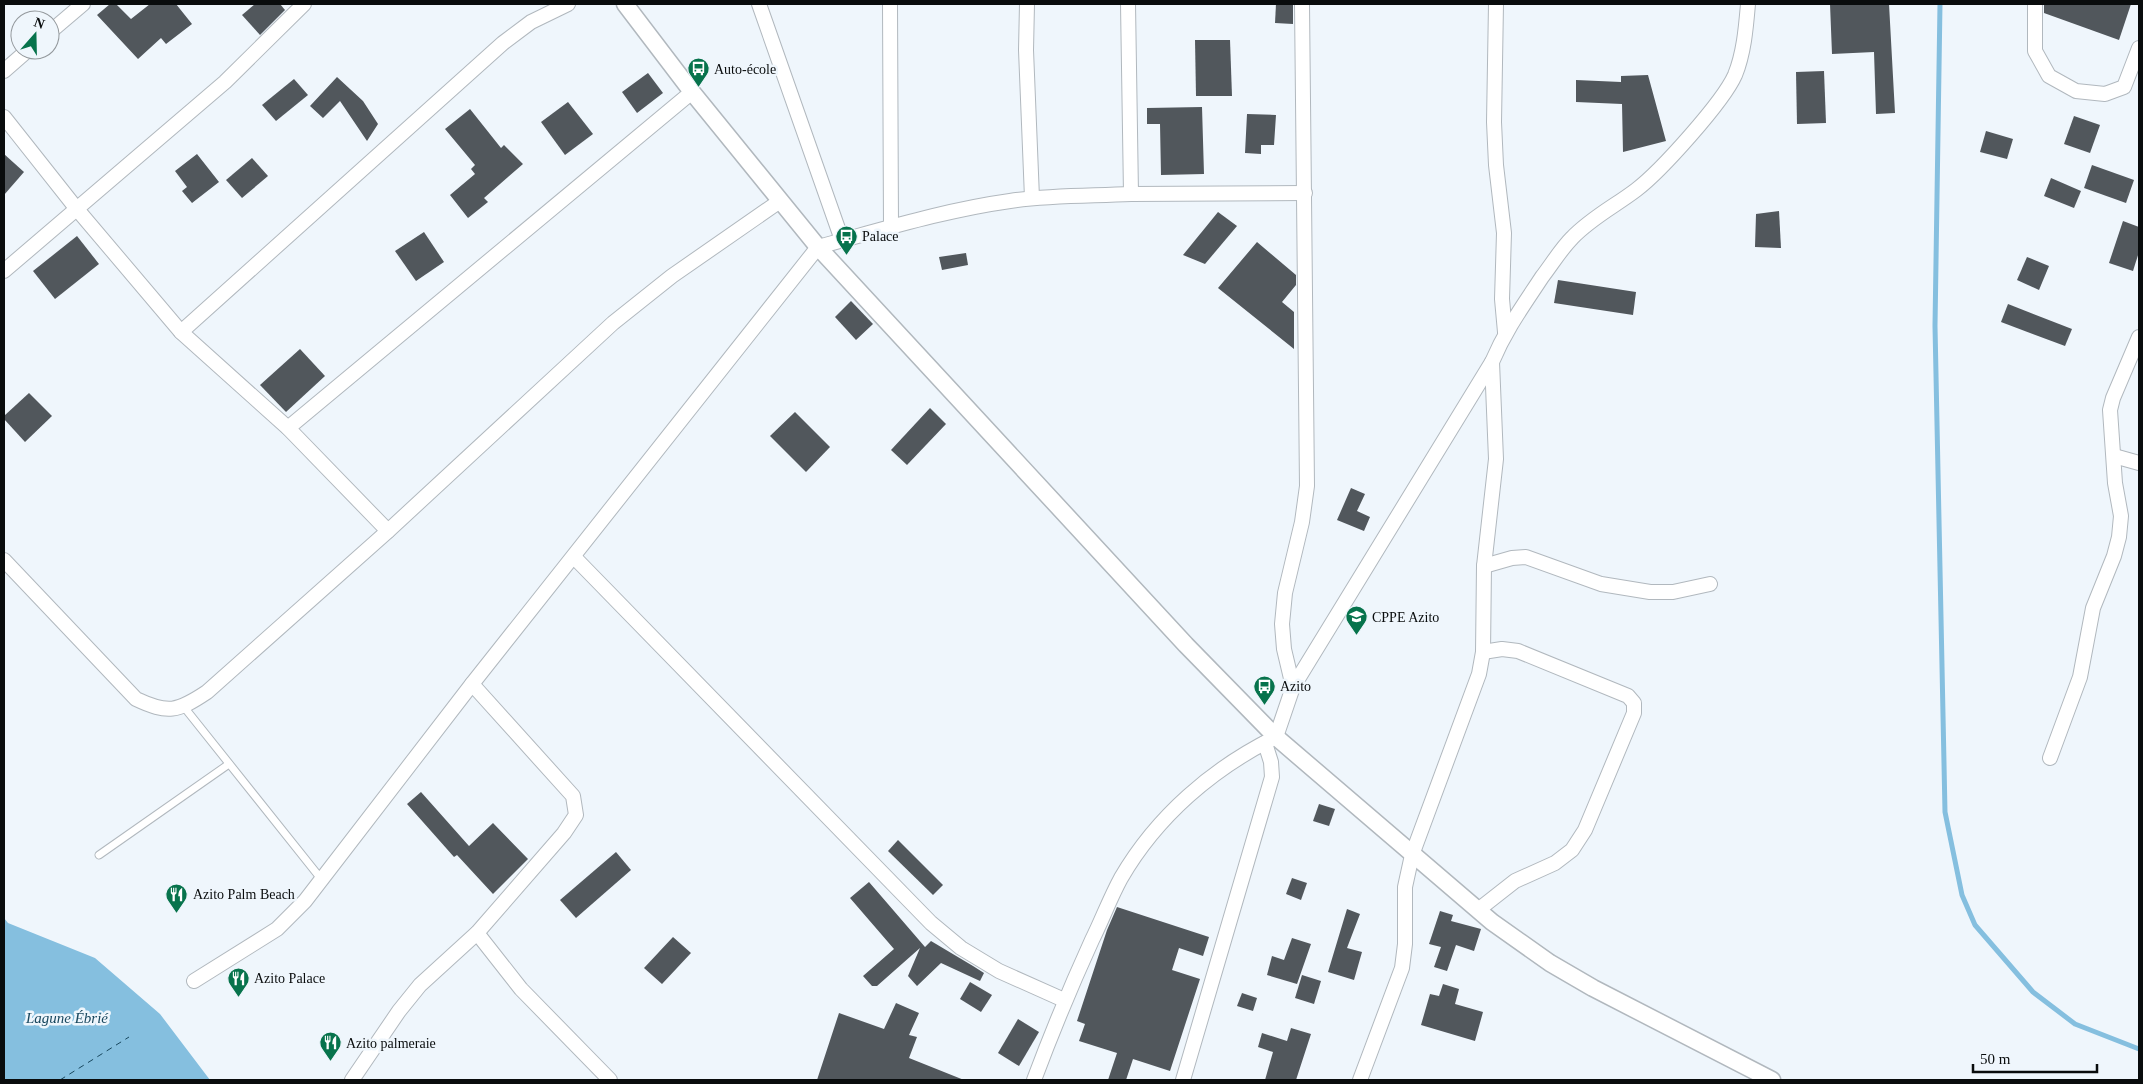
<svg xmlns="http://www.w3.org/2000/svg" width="2143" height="1084" viewBox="0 0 2143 1084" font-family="'Times New Roman',serif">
	<rect width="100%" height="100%" fill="#eff6fc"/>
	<polygon fill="#85bfdf" points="4,918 8,923 95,958 160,1014 210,1080 4,1080"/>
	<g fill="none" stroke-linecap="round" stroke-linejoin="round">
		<polyline stroke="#85bfdf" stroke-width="5" points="1940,4 1935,326 1945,812 1962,895 1975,925 2033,992 2075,1024 2139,1049"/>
		<polyline stroke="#18475e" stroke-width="1" stroke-dasharray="6 5" stroke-linecap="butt" points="60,1080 129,1037"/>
	</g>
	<g fill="#51575c">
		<polygon points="110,4 116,4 131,19 150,4 176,4 192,24 166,44 161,38 138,59 97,15"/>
		<polygon points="255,4 280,4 285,10 260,35 242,15"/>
		<polygon points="1276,4 1293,4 1293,24 1275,23"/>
		<polygon points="1830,4 1889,4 1895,113 1876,114 1874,52 1832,54"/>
		<polygon points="2044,4 2131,4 2119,40 2044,13"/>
		<polygon points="1195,40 1230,40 1232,96 1196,96"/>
		<polygon points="1824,71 1826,123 1797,124 1796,72"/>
		<polygon points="648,73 663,93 637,113 622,92"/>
		<polygon points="1648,75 1666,141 1623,152 1622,104 1576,102 1576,80 1621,82 1621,76"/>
		<polygon points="337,77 363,101 378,124 367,141 340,101 323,118 310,106"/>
		<polygon points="294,79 308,95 276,121 262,105"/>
		<polygon points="568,102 593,134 565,155 541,122"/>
		<polygon points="1202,107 1204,174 1161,175 1160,124 1147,124 1147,108"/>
		<polygon points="470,109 501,148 504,145 523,164 484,198 488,202 468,218 450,195 475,174 471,169 475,165 445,129"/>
		<polygon points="1247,114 1276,115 1274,145 1261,145 1261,154 1245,153"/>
		<polygon points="2074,116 2100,125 2090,153 2064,144"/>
		<polygon points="1986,131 2013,139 2007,159 1980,152"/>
		<polygon points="4,154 24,172 4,195"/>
		<polygon points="197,154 219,182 192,203 182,191 187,187 175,171"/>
		<polygon points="252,158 268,176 242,198 226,180"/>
		<polygon points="2092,165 2134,180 2126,203 2084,188"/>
		<polygon points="2051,178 2081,191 2074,208 2044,196"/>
		<polygon points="1779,211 1781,248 1755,247 1756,214"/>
		<polygon points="1218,212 1237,226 1205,264 1183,255"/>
		<polygon points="2123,221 2139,227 2139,252 2133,271 2109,263"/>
		<polygon points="424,232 444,262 416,281 395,251"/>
		<polygon points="77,236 99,264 55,299 33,271"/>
		<polygon points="1257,242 1296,275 1296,285 1282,302 1294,312 1294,349 1218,288"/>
		<polygon points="966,253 968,265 942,270 939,257"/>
		<polygon points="2027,257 2049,266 2039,290 2017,280"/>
		<polygon points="1558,280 1636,292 1633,315 1554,303"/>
		<polygon points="851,301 873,324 856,340 835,317"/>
		<polygon points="2008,304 2072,329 2065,346 2001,322"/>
		<polygon points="300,349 325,376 286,412 260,385"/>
		<polygon points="29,393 52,416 25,442 4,419 4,416"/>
		<polygon points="930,408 946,424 907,465 891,450"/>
		<polygon points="795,412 830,447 806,472 770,436"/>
		<polygon points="1351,488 1365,494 1357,511 1370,517 1364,531 1337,520"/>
		<polygon points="421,792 469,846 493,823 528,859 493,894 457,855 454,857 407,804"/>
		<polygon points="1319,804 1335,809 1329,826 1313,821"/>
		<polygon points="898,840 943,885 933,895 888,851"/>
		<polygon points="616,852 631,870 576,918 560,900"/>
		<polygon points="1292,878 1307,883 1301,900 1286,894"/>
		<polygon points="869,882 925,947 931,941 973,966 984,973 980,981 941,963 917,986 908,976 920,948 877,986 872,986 863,976 894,949 850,898"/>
		<polygon points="1117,907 1209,937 1203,956 1179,948 1172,970 1200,979 1170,1071 1133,1059 1126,1080 1108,1080 1117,1053 1079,1041 1085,1024 1077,1021 1107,930"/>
		<polygon points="1347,909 1360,914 1347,948 1362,952 1354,980 1328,972"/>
		<polygon points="1440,911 1453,915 1451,921 1481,929 1474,951 1456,945 1447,971 1434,967 1441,947 1429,944"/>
		<polygon points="673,937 691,953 662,984 644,968"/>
		<polygon points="1292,938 1311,944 1297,984 1267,975 1272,956 1284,960"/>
		<polygon points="1302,975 1321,981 1314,1004 1295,998"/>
		<polygon points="970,982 992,995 981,1012 960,999"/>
		<polygon points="1443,984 1459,989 1455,1004 1483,1012 1475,1041 1421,1025 1430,994 1439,996"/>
		<polygon points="1242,993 1257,998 1253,1011 1237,1006"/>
		<polygon points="896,1003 919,1013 909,1035 917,1037 909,1058 964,1080 817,1080 839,1013 884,1029"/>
		<polygon points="1018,1019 1039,1032 1019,1066 998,1053"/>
		<polygon points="1291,1028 1311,1034 1296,1080 1265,1080 1273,1052 1258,1047 1262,1033 1287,1041"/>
	</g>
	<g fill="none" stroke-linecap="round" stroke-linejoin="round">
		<defs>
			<g id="service">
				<polyline points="184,707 322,880"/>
				<polyline points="99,855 229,764"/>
			</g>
			<g id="minor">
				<polyline points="759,4 842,240"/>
				<polyline points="890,4 891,227"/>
				<polyline points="1027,4 1026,50 1032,198"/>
				<polyline points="1128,4 1131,194 1305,193"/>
				<polyline points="1496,4 1494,122 1496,165 1504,233 1502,299 1505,332"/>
				<polyline points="2035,4 2035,51 2049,76 2076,91 2105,94 2124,87 2139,48"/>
				<polyline points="50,32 83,4"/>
				<polyline points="4,71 28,50"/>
				<polyline points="4,117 76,208 181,332 288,428 388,531"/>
				<polyline points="4,271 225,82 304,4"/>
				<polyline points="181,332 503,43 531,22 568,4"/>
				<polyline points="288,428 692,92"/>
				<polyline points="2114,456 2139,463"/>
				<polyline points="574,557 931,923 961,948 999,971 1064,1000"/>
				<path d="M4,560L136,699C168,714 177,712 207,692L388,531L613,323L672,276L780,201"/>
				<polyline points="1484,566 1512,558 1526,557 1601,584 1650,592 1673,592 1710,584"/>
				<polyline points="1293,687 1284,649 1282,624 1285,593 1302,522 1307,486 1302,4"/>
				<polyline points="2050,758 2080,677 2093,608 2114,556 2119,537 2121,516 2115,483 2110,410 2113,398 2139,337"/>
				<polyline points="1478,910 1515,881 1555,863 1572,850 1585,830 1634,713 1634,703 1628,696 1518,651 1502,649 1483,652"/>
				<polyline points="477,933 521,989 610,1080"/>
				<path d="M194,981L277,929L305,901L472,684L818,247C881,230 945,210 1010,201C1050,195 1091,196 1131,194"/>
				<polyline points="352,1080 399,1011 420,985 477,933 564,833 576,815 573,796 472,684"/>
				<path d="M1034,1080C1052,1032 1071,986 1092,940C1102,920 1110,898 1121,878C1157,816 1213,768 1276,737L1293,687L1492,362C1506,329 1523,306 1542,277C1552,264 1561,249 1572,238C1591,218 1615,206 1636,190C1661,171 1723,102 1735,75C1744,53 1746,27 1748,4"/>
				<polyline points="1183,1080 1272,777 1271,762 1265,743"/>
				<polyline points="1360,1080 1402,968 1405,944 1405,887 1412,855 1479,674 1483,652 1484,566 1496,459 1492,362"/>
			</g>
			<polyline id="tertiary" points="625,4 692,92 818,247 1186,645 1276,737 1492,922 1550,963 1593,988 1772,1080"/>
		</defs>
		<use href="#service" stroke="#b1b8be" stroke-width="9"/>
		<use href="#minor" stroke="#b1b8be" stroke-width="16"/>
		<use href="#tertiary" stroke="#b1b8be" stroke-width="19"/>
		<use href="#service" stroke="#fff" stroke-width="7"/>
		<use href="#minor" stroke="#fff" stroke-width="14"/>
		<use href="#tertiary" stroke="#fff" stroke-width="16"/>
	</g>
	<defs>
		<symbol id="bus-pin" viewBox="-11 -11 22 30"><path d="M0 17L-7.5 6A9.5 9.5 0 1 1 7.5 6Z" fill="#07734c" stroke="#eff6fc"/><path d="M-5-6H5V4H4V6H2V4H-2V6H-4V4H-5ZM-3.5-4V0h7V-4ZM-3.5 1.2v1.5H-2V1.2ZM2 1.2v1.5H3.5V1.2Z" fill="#fff"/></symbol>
		<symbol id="school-pin" viewBox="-11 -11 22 30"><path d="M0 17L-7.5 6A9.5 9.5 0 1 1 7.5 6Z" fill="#07734c" stroke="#eff6fc"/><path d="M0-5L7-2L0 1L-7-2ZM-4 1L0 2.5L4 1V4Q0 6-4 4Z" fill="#fff"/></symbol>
		<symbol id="restaurant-pin" viewBox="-11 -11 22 30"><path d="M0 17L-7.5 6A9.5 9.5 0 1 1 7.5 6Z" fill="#07734c" stroke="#eff6fc"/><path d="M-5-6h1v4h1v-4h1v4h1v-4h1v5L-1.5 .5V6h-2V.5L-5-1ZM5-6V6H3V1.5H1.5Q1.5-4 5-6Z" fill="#fff"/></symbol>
	</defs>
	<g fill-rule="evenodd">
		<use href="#bus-pin" x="686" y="56" width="25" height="34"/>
		<use href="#bus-pin" x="834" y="224" width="25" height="34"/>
		<use href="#school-pin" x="1344" y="604" width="25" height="34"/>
		<use href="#bus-pin" x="1252" y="674" width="25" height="34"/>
		<use href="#restaurant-pin" x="164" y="882" width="25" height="34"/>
		<use href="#restaurant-pin" x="226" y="966" width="25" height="34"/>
		<use href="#restaurant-pin" x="318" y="1030" width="25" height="34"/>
	</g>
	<g text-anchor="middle" stroke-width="5" stroke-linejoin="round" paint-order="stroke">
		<g font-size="14" fill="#090c0d" stroke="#eff6fc" text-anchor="start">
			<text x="714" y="74">Auto-école</text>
			<text x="862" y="241">Palace</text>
			<text x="1372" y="622">CPPE Azito</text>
			<text x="1280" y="691">Azito</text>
			<text x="193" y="899">Azito Palm Beach</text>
			<text x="254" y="983">Azito Palace</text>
			<text x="346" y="1048">Azito palmeraie</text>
		</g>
		<g font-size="15" font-style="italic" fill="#18475e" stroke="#eff6fc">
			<text x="67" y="1023">Lagune Ébrié</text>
		</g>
	</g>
	<rect width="2143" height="1084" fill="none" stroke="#090c0d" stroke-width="10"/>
	<g transform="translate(35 35) rotate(20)"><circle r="24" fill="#eff6fc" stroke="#93989c"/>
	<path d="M0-4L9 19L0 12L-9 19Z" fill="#07734c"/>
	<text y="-8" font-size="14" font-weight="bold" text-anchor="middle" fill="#090c0d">N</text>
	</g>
	<path d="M1973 1064v8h124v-8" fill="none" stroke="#090c0d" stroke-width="2.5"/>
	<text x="1980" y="1064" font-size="15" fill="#090c0d" stroke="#eff6fc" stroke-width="4" paint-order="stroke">50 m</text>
</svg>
